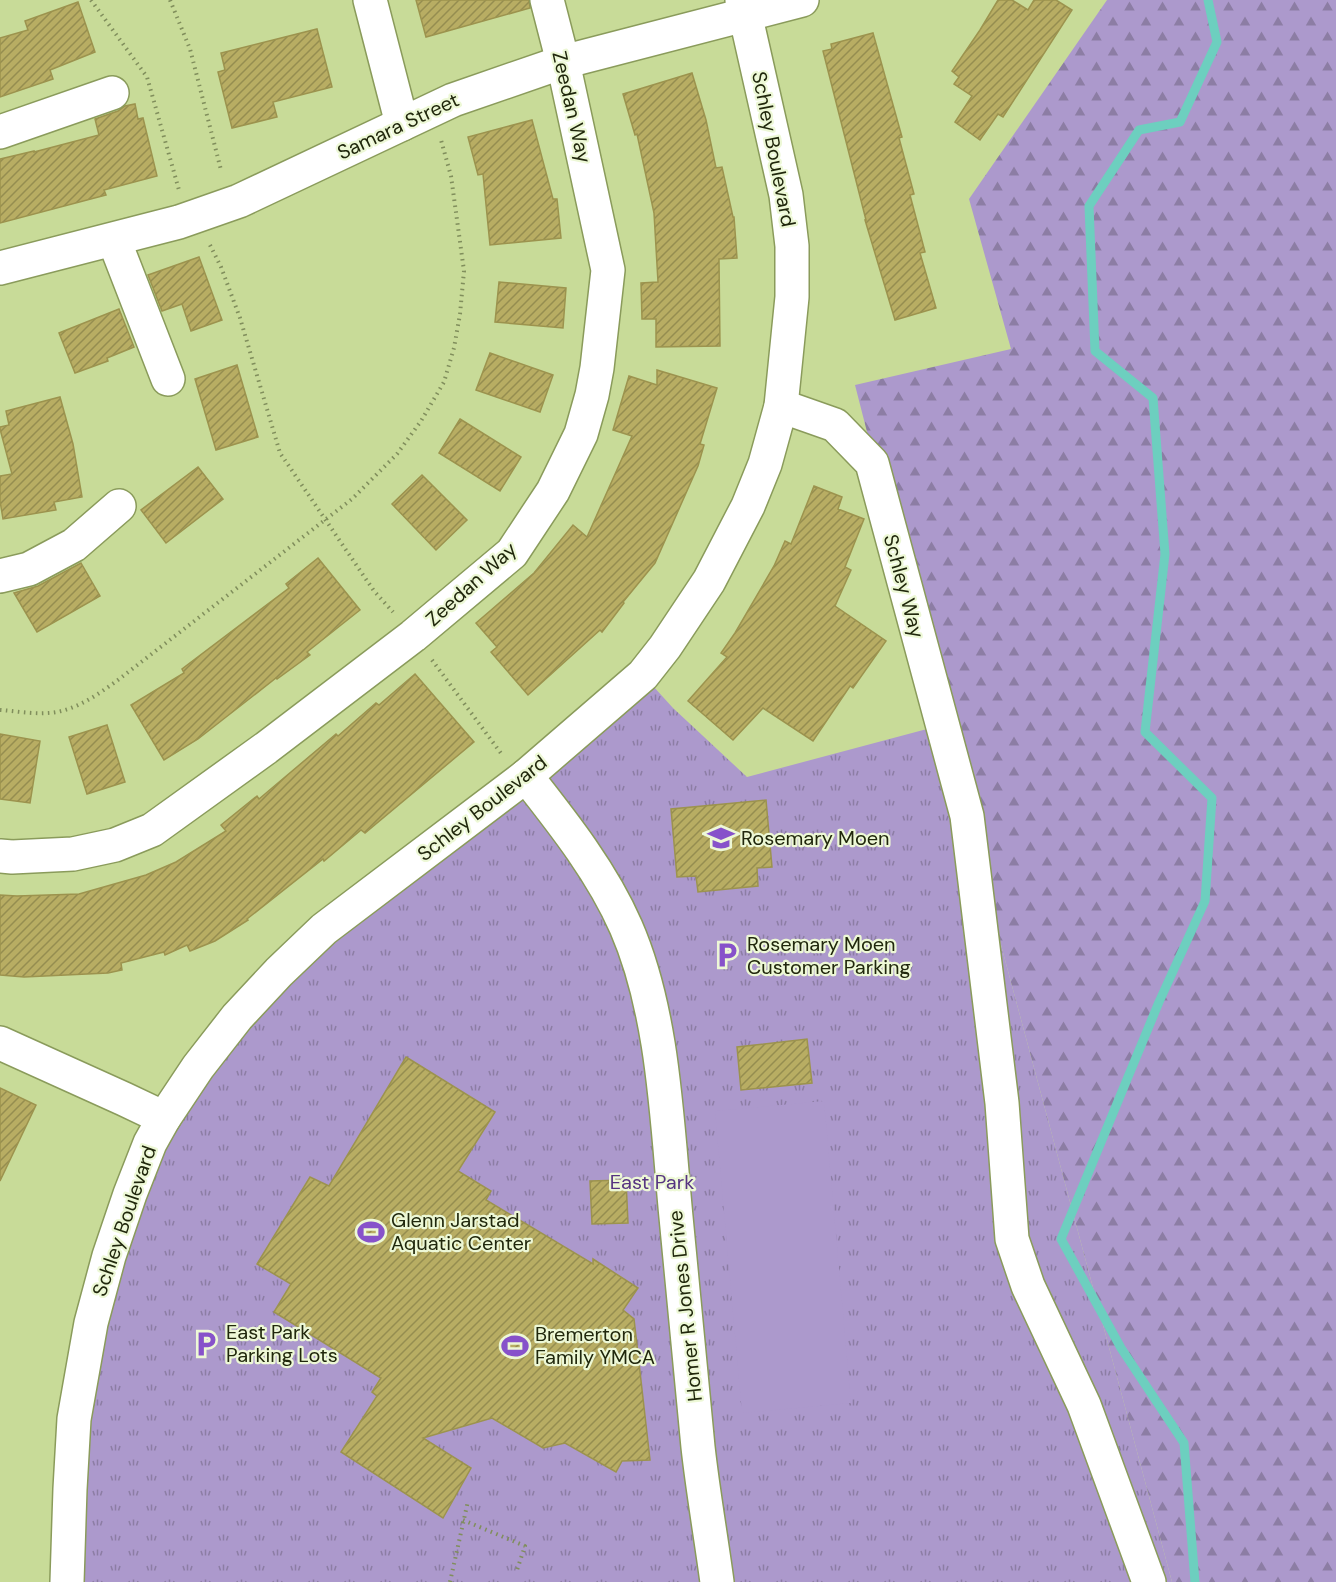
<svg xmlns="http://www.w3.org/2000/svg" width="1336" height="1582" viewBox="0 0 1336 1582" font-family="'DM Sans',sans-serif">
	<defs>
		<pattern id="grass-tufts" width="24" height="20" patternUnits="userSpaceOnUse" patternTransform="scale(1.5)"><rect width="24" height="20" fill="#ac99cc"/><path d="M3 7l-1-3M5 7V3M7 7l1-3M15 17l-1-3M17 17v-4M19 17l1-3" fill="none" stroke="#8c7da4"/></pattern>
		<pattern id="forest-firs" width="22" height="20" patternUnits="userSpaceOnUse" patternTransform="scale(1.5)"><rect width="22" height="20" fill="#ac99cc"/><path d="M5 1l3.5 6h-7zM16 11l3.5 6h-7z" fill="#8c7da4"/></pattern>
		<pattern id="building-hatch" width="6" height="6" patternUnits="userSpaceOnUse" patternTransform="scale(1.5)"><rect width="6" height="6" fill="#b8ad63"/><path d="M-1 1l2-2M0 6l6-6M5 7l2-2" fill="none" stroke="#958d50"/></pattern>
	</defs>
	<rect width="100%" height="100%" fill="#c8db98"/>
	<polygon fill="url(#grass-tufts)" points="643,675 673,708 747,777 942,725 1172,1582 67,1582 70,1489 130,1194 237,1017"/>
	<polygon fill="url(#forest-firs)" points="1107,0 1336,0 1336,1582 1172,1582 942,725 855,385 1011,349 969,199"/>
	<polygon fill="#ac99cc" points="824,1101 851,1403 742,1413 715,1111"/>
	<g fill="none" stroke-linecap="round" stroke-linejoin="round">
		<polyline stroke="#6dcfbf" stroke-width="9" points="1195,1582 1184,1443 1121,1348 1061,1239 1159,1002 1205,901 1212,798 1145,732 1165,554 1153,398 1095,351 1089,206 1139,130 1180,122 1217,42 1208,0"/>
	</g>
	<g fill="url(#building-hatch)" stroke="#9c934e" stroke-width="1.5">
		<polygon points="416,0 529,0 530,8 426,37"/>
		<polygon points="998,0 1012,0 1028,10 1034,0 1056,0 1072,10 1003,117 998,114 980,140 955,122 972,96 954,84 959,77 952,71 980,30"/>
		<polygon points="78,2 95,52 50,70 53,79 0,97 0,38 28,30 25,21"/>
		<polygon points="317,29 332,87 273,102 277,117 232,128 218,72 225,70 221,53"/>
		<polygon points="873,33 902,137 899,138 914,194 910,195 925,252 920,253 936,308 895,320 865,220 866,220 823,51 832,49 831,44"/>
		<polygon points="692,73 706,120 716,168 722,167 733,217 734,217 737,258 719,259 720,346 656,347 656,319 642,319 641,283 658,282 654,213 637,134 635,135 623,94"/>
		<polygon points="135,104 138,119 143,118 157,176 104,190 106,195 0,223 0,159 34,151 34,152 99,135 95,119 118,111 125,106"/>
		<polygon points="532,120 553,199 557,199 561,238 490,245 483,174 478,175 468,137"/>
		<polygon points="199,257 222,320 191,331 182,304 162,311 148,275"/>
		<polygon points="499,282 566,288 563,328 495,322"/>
		<polygon points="119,309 134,347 107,358 108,361 75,373 59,333"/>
		<polygon points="490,353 553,375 540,412 476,390"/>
		<polygon points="237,365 258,437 216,450 195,379"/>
		<polygon points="657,370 717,388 700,444 704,445 698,466 655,563 623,602 624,603 602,632 600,630 528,695 491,652 497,647 476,623 534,573 573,525 587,537 632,436 613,430 629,376 657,385"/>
		<polygon points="60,397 73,444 82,497 54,502 56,510 3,519 0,501 0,476 12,474 0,429 0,427 9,425 6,411"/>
		<polygon points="460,419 521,457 500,491 439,453"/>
		<polygon points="198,467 223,499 166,543 141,510"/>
		<polygon points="422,475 467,520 436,550 392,504"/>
		<polygon points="814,486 842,497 838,509 864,519 845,567 851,570 835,606 886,641 853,688 850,686 813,741 763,708 733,740 688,701 727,657 721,653 735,633 774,566 785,541 791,544"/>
		<polygon points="318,558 360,610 307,652 310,655 277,679 276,678 198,739 164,760 131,705 184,673 182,669 289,588 286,584"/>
		<polygon points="81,563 100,596 37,632 14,593 38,586"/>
		<polygon points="415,674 474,742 365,833 361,830 324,861 323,859 247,919 248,920 215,941 190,951 187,945 165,955 164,952 121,963 122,970 108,973 24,977 0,975 0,895 17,896 79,894 146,875 176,862 226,831 221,825 257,796 259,799 336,734 338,736 376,703 379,705"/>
		<polygon points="107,725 125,782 87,794 69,737"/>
		<polygon points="0,734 40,741 30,803 0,799"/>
		<polygon points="766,800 772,867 757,868 758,886 698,892 696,876 677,877 671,809"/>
		<polygon points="807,1039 812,1083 741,1090 737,1047"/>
		<polygon points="406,1057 495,1112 458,1171 491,1191 486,1200 593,1264 593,1259 638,1288 623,1310 634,1319 650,1460 622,1461 616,1472 565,1443 543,1448 492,1418 423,1438 471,1468 443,1518 341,1452 377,1396 372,1392 381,1378 274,1312 291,1284 257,1264 310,1177 329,1186"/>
		<polygon points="0,1088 36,1105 0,1181"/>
		<polygon points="626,1180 628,1223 592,1224 590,1181"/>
	</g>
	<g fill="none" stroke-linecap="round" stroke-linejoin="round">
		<defs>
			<g id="minor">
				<polyline points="370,0 402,124"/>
				<polyline points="0,132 112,93"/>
				<polyline points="114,240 168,379"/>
				<polyline points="0,268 179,222 239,201 453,100 563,62 802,0"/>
				<polyline points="781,406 835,425 872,463 967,816 1002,1103 1012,1239 1028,1286 1084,1405 1149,1582"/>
				<polyline points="0,576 29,569 74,545 119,506"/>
				<path d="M526,776C563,823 602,872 626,927C664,1014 667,1124 676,1217C684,1294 690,1370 698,1447C703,1492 711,1537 717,1582"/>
				<polyline points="0,856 12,857 73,854 115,845 152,830 266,748 413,636 512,553 553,491 581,434 592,395 597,368 608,270 563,62 547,0"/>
				<polyline points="0,1043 124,1099 164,1118"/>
				<polyline points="67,1582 70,1489 74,1419 91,1323 109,1256 130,1194 150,1143 164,1118 198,1067 237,1017 279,972 324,929 526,776 643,675 665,647 709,581 748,506 765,464 781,406 792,297 792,246 786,195 742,0"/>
			</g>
		</defs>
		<use href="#minor" stroke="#8a9b5b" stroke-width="36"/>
		<g stroke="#808e5c" stroke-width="4" stroke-dasharray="1.5 4.5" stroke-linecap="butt">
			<polyline points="91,0 147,77 179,190"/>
			<polyline points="170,0 190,49 221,170"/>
			<polyline points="210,245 221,267 240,318 280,453 374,591 393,612"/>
			<polyline points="432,660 503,756"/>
			<path d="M0,710C15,711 31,714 47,713C74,712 97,695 118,680L352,499L397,454L421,421L444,382L454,348L460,314L464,271L451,176L441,140"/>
			<polyline points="463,1520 525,1546 517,1570"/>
			<polyline points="450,1582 468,1501"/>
		</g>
		<use href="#minor" stroke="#fff" stroke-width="33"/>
	</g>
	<defs>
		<symbol id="school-bare" viewBox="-9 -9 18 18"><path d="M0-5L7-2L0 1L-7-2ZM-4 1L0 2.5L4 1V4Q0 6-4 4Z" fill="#8752ca" stroke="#edf8d6" stroke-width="2.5" paint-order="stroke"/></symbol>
		<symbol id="parking-bare" viewBox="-9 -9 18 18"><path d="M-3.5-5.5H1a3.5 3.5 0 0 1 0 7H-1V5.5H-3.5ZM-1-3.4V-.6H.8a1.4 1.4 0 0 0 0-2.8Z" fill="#8752ca" stroke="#edf8d6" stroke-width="2.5" paint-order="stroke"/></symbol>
		<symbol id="stadium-bare" viewBox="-9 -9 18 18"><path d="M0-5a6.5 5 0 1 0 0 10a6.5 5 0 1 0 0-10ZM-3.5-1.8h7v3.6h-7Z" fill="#8752ca" stroke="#edf8d6" stroke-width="2.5" paint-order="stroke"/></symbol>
	</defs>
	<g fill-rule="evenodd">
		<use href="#school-bare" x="702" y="819" width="38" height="38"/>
		<use href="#parking-bare" x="708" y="936" width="38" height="38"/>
		<use href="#stadium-bare" x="352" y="1213" width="38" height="38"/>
		<use href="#parking-bare" x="187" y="1325" width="38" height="38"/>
		<use href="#stadium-bare" x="496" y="1327" width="38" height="38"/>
	</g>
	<g text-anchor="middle" stroke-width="4.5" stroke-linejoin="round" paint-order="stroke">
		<g font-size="20" fill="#20270c" stroke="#edf8d6">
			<text transform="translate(572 107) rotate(77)" y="7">Zeedan Way</text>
			<text transform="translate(398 126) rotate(-25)" y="7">Samara Street</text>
			<text transform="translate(774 149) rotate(79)" y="7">Schley Boulevard</text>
			<text transform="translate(471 584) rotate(-42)" y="7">Zeedan Way</text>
			<text transform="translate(904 586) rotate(75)" y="7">Schley Way</text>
			<text transform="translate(482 808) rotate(-38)" y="7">Schley Boulevard</text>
			<text transform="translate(124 1221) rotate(-71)" y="7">Schley Boulevard</text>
			<text transform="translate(685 1306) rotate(-96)" y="7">Homer R Jones Drive</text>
		</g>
		<g font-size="20" fill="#20270c" stroke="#edf8d6" text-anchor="start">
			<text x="741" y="845">Rosemary Moen</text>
			<text x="747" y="951">Rosemary Moen<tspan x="747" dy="23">Customer Parking</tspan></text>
			<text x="391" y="1227">Glenn Jarstad<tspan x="391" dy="23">Aquatic Center</tspan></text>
			<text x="226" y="1339">East Park<tspan x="226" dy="23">Parking Lots</tspan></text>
			<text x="535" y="1341">Bremerton<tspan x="535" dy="23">Family YMCA</tspan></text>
		</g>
		<g font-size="20" fill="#563481" stroke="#edf8d6">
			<text x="652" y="1189">East Park</text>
		</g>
	</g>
</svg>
